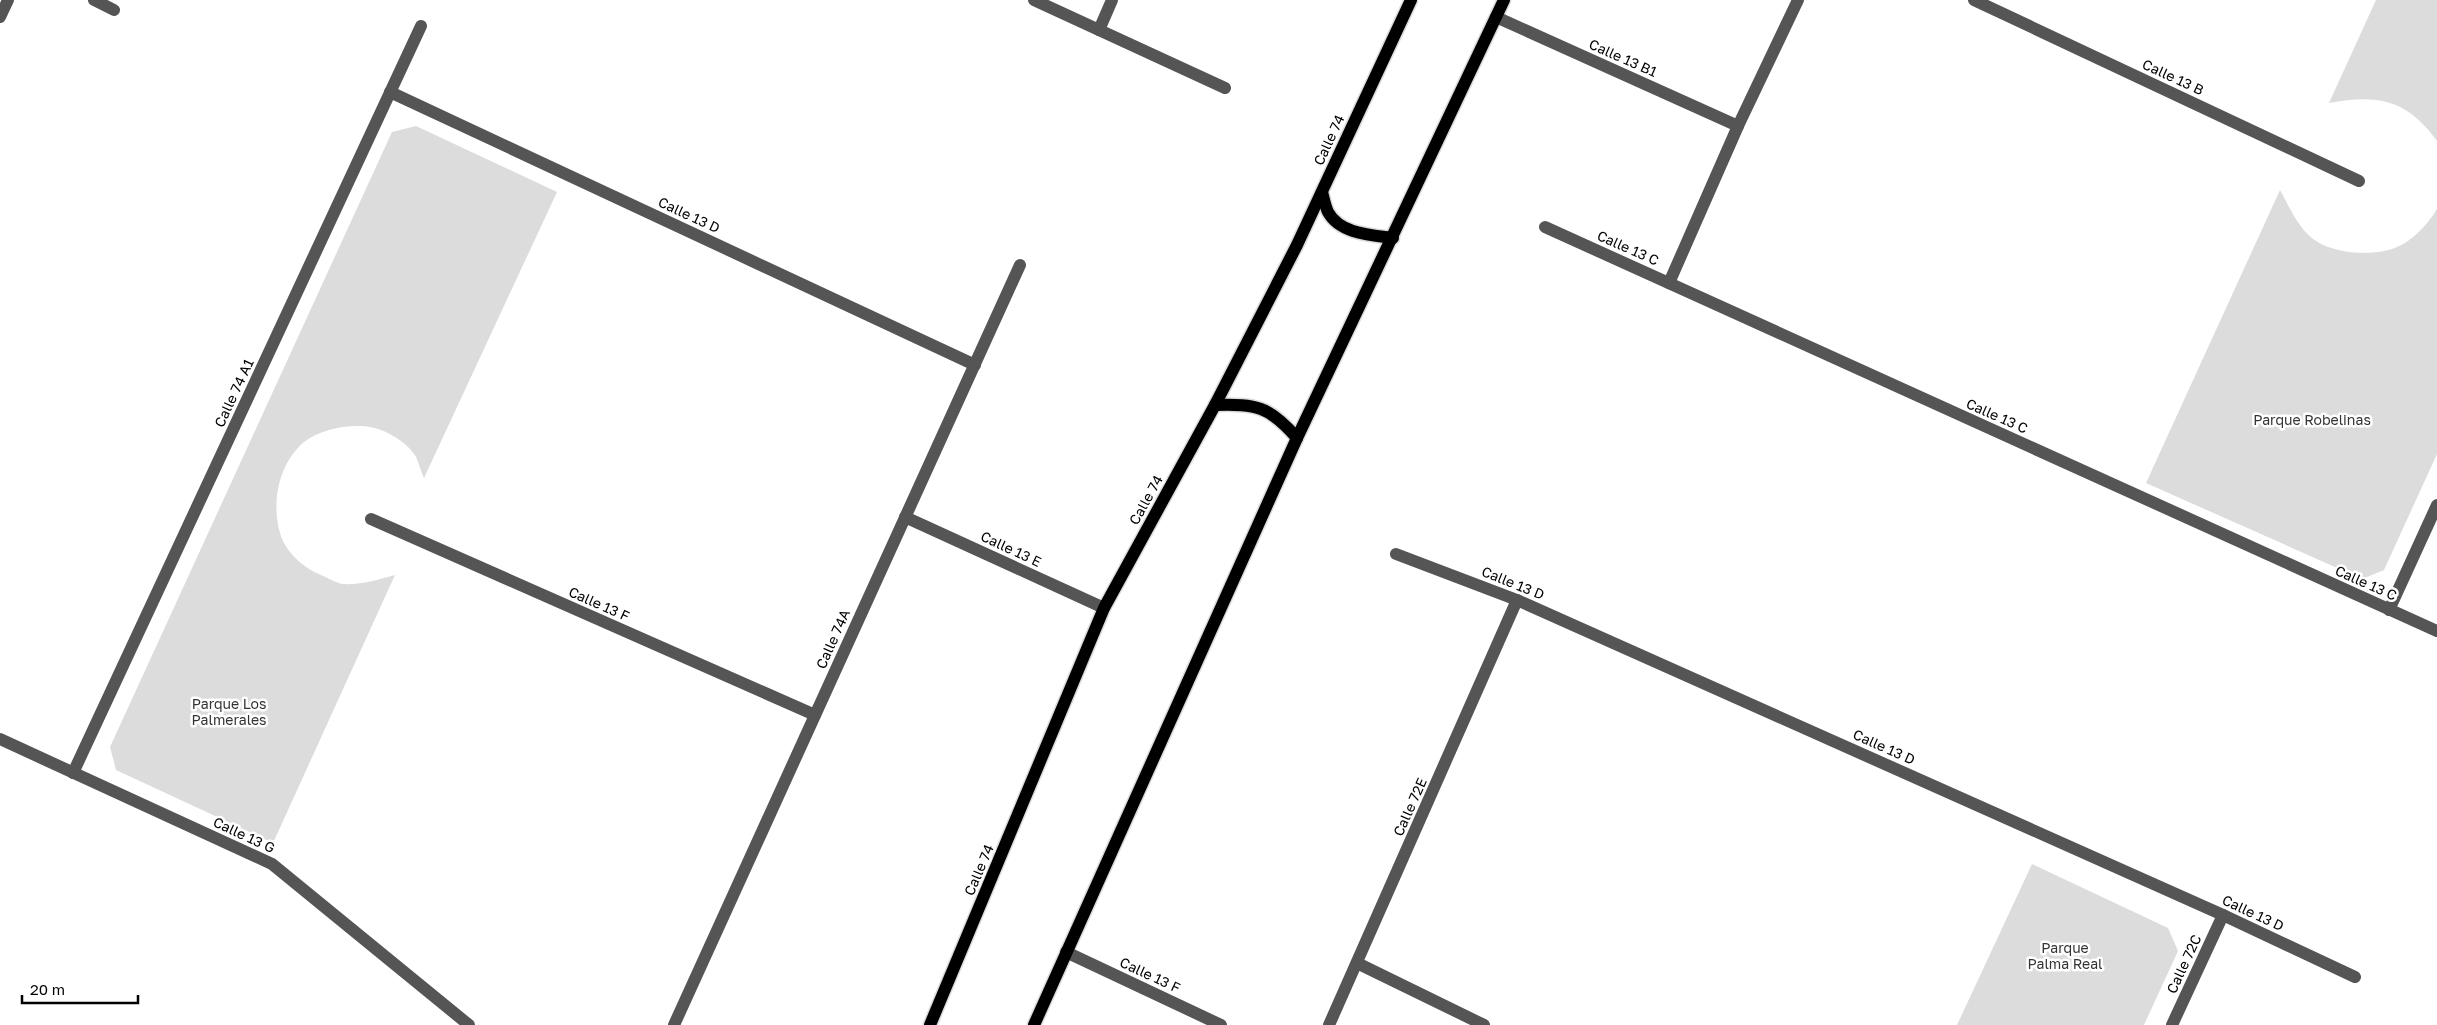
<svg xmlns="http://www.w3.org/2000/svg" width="2437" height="1025" viewBox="0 0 2437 1025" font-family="'Golos Text',sans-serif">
	<rect width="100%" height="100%" fill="#fff"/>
	<g fill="#dcdcdc">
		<path d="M2376,0H2437V141C2407,99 2377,94 2329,103Z"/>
		<path d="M416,126L557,192L424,478C421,472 419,463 416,457C406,440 380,426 361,426C343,425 319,430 304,442C279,463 271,502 280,533C285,552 304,568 321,575C328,578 336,583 343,584C361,585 377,580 395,575L273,843L116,770L110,747L392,132Z"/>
		<path d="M2280,190C2289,206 2297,226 2312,238C2332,255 2380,258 2403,244C2416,237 2430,221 2437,209V454L2384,570L2362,579L2146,483Z"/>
		<polygon points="2032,864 2168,928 2178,951 2144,1025 1957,1025"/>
	</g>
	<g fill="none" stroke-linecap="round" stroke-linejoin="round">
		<defs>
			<g id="major">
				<path d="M1322,192C1324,199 1325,206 1328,212C1340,234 1371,235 1393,238"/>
				<path d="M1215,405C1257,404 1269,406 1297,438"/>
				<polyline points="930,1025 1104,608 1215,405 1297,245 1411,0"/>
				<polyline points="1034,1025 1297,438 1504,0"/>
			</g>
		</defs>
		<use href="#major" stroke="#dbdbdb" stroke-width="15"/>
		<g stroke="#555" stroke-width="12">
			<polyline points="94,0 114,10"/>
			<polyline points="1034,0 1225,88"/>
			<polyline points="1974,0 2359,181"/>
			<polyline points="0,17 8,0"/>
			<polyline points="1496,17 1738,126"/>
			<polyline points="1099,30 1112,0"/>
			<polyline points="390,92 975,365"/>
			<polyline points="1545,227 2437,631"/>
			<polyline points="1669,283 1738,126 1798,0"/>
			<polyline points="905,517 1104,608"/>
			<polyline points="371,519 815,715"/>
			<polyline points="1396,554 1517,600 2223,915 2355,977"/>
			<polyline points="2389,610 2437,505"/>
			<polyline points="0,739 272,864 469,1025"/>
			<polyline points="73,773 421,26"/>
			<polyline points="1066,952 1221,1025"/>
			<polyline points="1357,963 1484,1025"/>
			<polyline points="674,1025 1020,265"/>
			<polyline points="1329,1025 1517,600"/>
			<polyline points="2172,1025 2223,915"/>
		</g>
		<use href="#major" stroke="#000" stroke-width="12"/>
	</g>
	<g text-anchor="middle" stroke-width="5" stroke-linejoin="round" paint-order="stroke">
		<g font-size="14" fill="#000" stroke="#fff">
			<text transform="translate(1623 58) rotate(24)" y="5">Calle 13 B1</text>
			<text transform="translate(2173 77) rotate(25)" y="5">Calle 13 B</text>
			<text transform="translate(1329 140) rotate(-65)" y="5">Calle 74</text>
			<text transform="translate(689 215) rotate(25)" y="5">Calle 13 D</text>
			<text transform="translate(1628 248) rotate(24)" y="5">Calle 13 C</text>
			<text transform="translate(234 393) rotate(-65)" y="5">Calle 74 A1</text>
			<text transform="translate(1997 416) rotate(24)" y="5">Calle 13 C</text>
			<text transform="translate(1146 500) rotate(-61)" y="5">Calle 74</text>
			<text transform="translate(1011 549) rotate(25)" y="5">Calle 13 E</text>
			<text transform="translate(1513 583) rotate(22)" y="5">Calle 13 D</text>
			<text transform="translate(2366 583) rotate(24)" y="5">Calle 13 C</text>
			<text transform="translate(599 604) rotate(24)" y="5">Calle 13 F</text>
			<text transform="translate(833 639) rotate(-66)" y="5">Calle 74A</text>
			<text transform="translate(1884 747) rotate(24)" y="5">Calle 13 D</text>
			<text transform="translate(1410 807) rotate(-66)" y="5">Calle 72E</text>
			<text transform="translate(244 835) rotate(25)" y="5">Calle 13 G</text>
			<text transform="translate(979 870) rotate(-67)" y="5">Calle 74</text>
			<text transform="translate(2253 913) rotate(25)" y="5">Calle 13 D</text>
			<text transform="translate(2184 964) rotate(-65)" y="5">Calle 72C</text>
			<text transform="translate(1150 975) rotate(25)" y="5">Calle 13 F</text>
		</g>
		<g font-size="14" fill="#333" stroke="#fff">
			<text x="2312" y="425">Parque Robelinas</text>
			<text x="229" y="709">Parque Los<tspan x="229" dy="16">Palmerales</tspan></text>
			<text x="2065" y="953">Parque<tspan x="2065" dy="16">Palma Real</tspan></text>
		</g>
	</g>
	<path d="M22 995v8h116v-8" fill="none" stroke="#000000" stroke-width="2.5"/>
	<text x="30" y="995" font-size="15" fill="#000000" stroke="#ffffff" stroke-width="4" paint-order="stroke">20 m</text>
</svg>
